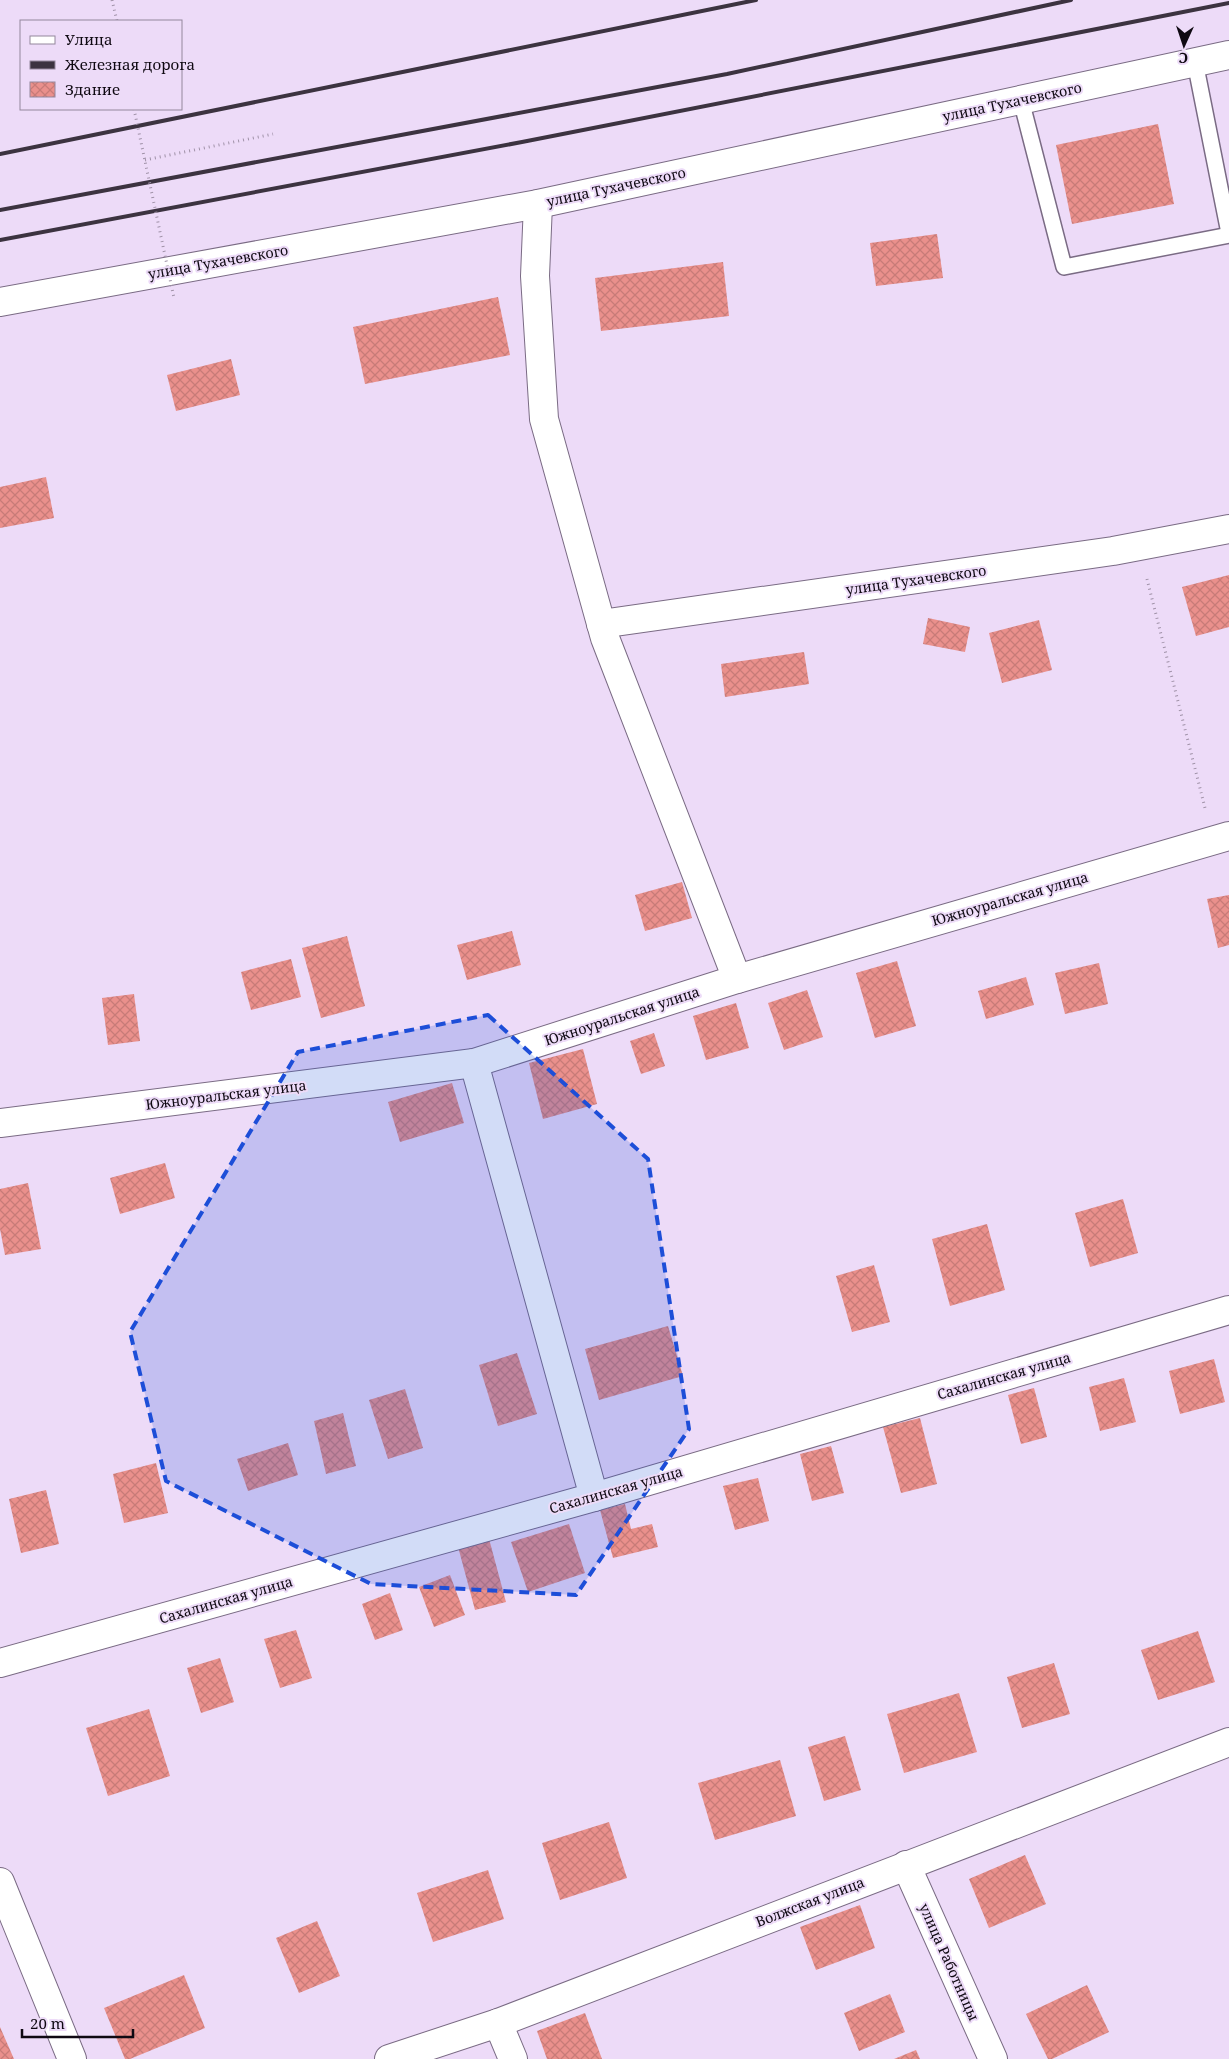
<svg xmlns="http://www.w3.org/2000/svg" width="1229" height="2059" viewBox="0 0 1229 2059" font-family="'Noto Serif',serif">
	<defs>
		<pattern id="building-cross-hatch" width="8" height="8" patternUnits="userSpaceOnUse" patternTransform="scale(1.25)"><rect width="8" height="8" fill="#ea908c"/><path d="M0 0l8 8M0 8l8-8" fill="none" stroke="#c87b78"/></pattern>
	</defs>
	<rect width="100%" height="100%" fill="#eddbf8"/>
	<g fill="url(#building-cross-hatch)">
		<polygon points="1158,124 1174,204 1072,224 1056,145"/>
		<polygon points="937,234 943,278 876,286 870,243"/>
		<polygon points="723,262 729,316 601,331 595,278"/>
		<polygon points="498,297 510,355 365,384 353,327"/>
		<polygon points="231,359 240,395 176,411 167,375"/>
		<polygon points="46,477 54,518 0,528 0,487"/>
		<polygon points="1229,575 1229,627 1196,636 1182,587"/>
		<polygon points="928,618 970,627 965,652 923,644"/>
		<polygon points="1039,620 1052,670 1002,683 989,633"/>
		<polygon points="804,652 809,684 725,697 721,664"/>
		<polygon points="682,882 692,918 645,931 635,895"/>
		<polygon points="1229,895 1229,945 1218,948 1207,899"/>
		<polygon points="512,931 521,965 467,980 457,945"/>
		<polygon points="347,936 365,1006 321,1018 302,948"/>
		<polygon points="291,959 301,997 251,1010 241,972"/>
		<polygon points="897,961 916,1026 875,1038 856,973"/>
		<polygon points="1099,963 1108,1004 1065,1014 1055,973"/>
		<polygon points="1026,977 1034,1005 986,1019 978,991"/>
		<polygon points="807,990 823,1037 784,1050 768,1003"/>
		<polygon points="134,994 140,1041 108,1045 102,998"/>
		<polygon points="736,1003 749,1048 706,1060 693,1016"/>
		<polygon points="654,1033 665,1066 641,1074 630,1041"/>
		<polygon points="583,1049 597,1104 543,1119 529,1063"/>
		<polygon points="452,1083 464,1123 400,1142 388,1102"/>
		<polygon points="165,1163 175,1198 120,1214 110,1178"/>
		<polygon points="28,1183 41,1249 5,1255 0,1229 0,1189"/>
		<polygon points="1123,1199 1138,1253 1090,1267 1075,1213"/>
		<polygon points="987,1224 1005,1290 950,1306 932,1239"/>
		<polygon points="874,1265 890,1322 852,1332 836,1276"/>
		<polygon points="668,1326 683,1376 599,1400 585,1349"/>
		<polygon points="517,1353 537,1414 498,1426 479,1365"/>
		<polygon points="1214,1359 1225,1402 1180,1414 1169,1371"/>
		<polygon points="1124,1378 1136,1422 1100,1431 1089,1387"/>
		<polygon points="1034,1388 1047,1437 1021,1444 1008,1395"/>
		<polygon points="405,1389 423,1448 388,1459 369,1400"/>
		<polygon points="343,1413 356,1466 326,1474 314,1421"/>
		<polygon points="920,1418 937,1484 901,1493 883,1427"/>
		<polygon points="288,1443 298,1475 248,1491 237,1459"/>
		<polygon points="831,1446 844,1493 812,1501 800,1454"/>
		<polygon points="156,1463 168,1513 124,1523 113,1474"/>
		<polygon points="758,1478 769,1521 735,1530 723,1486"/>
		<polygon points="46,1490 59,1544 21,1553 9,1499"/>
		<polygon points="625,1504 631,1529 652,1524 658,1547 613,1558 600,1510"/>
		<polygon points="569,1524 585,1573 528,1592 511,1542"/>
		<polygon points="488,1535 506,1602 475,1610 457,1543"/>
		<polygon points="450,1575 465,1615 434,1627 419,1587"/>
		<polygon points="390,1593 403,1630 375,1640 362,1604"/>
		<polygon points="296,1630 312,1678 280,1688 264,1639"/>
		<polygon points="1198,1631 1215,1682 1158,1700 1141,1650"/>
		<polygon points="220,1658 234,1702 201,1713 187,1668"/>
		<polygon points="1054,1663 1070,1714 1022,1728 1007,1677"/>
		<polygon points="959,1693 977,1752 904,1773 887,1714"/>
		<polygon points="149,1709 170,1776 108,1796 86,1728"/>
		<polygon points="845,1736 861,1790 824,1801 808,1747"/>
		<polygon points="780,1760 796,1816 715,1840 698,1783"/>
		<polygon points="609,1822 627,1878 560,1900 542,1843"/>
		<polygon points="1025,1855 1046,1904 989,1928 969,1879"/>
		<polygon points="488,1870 504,1919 433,1942 417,1893"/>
		<polygon points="860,1905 875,1948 816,1970 800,1927"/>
		<polygon points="317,1921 340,1976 299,1993 276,1938"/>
		<polygon points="184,1975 205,2028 130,2059 125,2059 104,2008"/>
		<polygon points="1087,1985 1109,2032 1052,2059 1048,2059 1026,2014"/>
		<polygon points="890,1994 905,2032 859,2051 844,2013"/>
		<polygon points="585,2013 602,2059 547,2059 537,2031"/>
		<polygon points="0,2027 14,2059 0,2059"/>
		<polygon points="916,2050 920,2059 894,2059"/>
	</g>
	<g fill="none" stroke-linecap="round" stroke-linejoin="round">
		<defs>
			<g id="lane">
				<polyline points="1195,62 1229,233"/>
				<polyline points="1021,100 1064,267 1229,235"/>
			</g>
			<g id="street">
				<polyline points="538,204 535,276 544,419 605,638 737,979"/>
				<polyline points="0,302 538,204 1229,55"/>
				<polyline points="601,624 1113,551 1229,529"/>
				<polyline points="474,1063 594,1497"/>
				<polyline points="0,1123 474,1063 737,979 1229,836"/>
				<polyline points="0,1663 594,1497 1229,1310"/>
				<polyline points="906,1865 993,2059"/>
				<polyline points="0,1882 72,2059"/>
				<polyline points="498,2023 513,2059"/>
				<polyline points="389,2059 498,2023 1229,1742"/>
			</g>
		</defs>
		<use href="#lane" stroke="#7a6b84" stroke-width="18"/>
		<use href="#street" stroke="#7a6b84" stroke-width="30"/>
		<g stroke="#a092a8" stroke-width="3" stroke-dasharray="1 4" stroke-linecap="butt">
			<polyline points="112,0 117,21"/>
			<polyline points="145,160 273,134"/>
			<polyline points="1147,579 1205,808"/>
		</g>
		<use href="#lane" stroke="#fff" stroke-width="15"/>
		<use href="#street" stroke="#fff" stroke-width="28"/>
		<g stroke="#3c3340" stroke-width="4">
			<polyline points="0,154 756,0"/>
			<polyline points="0,210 727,74 1071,0"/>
			<polyline points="0,240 522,142 1229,3"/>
		</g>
		<polyline stroke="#a092a8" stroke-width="3" stroke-dasharray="1 4" stroke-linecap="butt" points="134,109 174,298"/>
	</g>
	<path fill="#1d4ed8" fill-opacity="0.2" stroke="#1d4ed8" stroke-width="4" stroke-dasharray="10 6" stroke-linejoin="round" d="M488,1015L648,1159L689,1429L576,1595L371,1584L166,1481L130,1332L298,1052Z"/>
	<g text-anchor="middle" stroke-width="4" stroke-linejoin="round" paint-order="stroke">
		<g font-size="14" fill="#0f0912" stroke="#eddbf8">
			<text transform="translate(1012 102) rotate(-12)" y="5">улица Тухачевского</text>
			<text transform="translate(616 187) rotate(-12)" y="5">улица Тухачевского</text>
			<text transform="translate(218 262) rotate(-10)" y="5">улица Тухачевского</text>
			<text transform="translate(916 580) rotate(-8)" y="5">улица Тухачевского</text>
			<text transform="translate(1010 899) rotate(-16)" y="5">Южноуральская улица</text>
			<text transform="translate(622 1016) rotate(-18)" y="5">Южноуральская улица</text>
			<text transform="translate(226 1095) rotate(-7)" y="5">Южноуральская улица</text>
			<text transform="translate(1004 1376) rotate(-16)" y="5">Сахалинская улица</text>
			<text transform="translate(616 1490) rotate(-16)" y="5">Сахалинская улица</text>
			<text transform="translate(226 1600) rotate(-16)" y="5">Сахалинская улица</text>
			<text transform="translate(810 1902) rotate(-21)" y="5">Волжская улица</text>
			<text transform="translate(949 1962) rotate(66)" y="5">улица Работницы</text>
		</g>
	</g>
	<rect x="20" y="20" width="162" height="90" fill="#eddbf8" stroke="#94879c"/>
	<rect x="30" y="36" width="25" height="8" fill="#ffffff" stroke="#94879c"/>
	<text x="65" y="45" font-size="15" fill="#0f0912">Улица</text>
	<rect x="30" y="61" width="25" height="8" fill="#3c3340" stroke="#94879c"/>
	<text x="65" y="70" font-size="15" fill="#0f0912">Железная дорога</text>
	<rect x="30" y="82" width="25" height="15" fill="url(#building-cross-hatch)" stroke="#94879c"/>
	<text x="65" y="95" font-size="15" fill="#0f0912">Здание</text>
	<g transform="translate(1184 45) rotate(183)" stroke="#eddbf8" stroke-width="4" paint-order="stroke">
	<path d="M0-4L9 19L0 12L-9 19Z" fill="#0f0912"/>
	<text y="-8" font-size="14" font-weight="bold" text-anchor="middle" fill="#0f0912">С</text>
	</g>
	<path d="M22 2029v8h111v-8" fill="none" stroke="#0f0912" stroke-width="2.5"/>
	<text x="30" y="2029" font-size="15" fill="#0f0912" stroke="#eddbf8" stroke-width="4" paint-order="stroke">20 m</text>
</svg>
